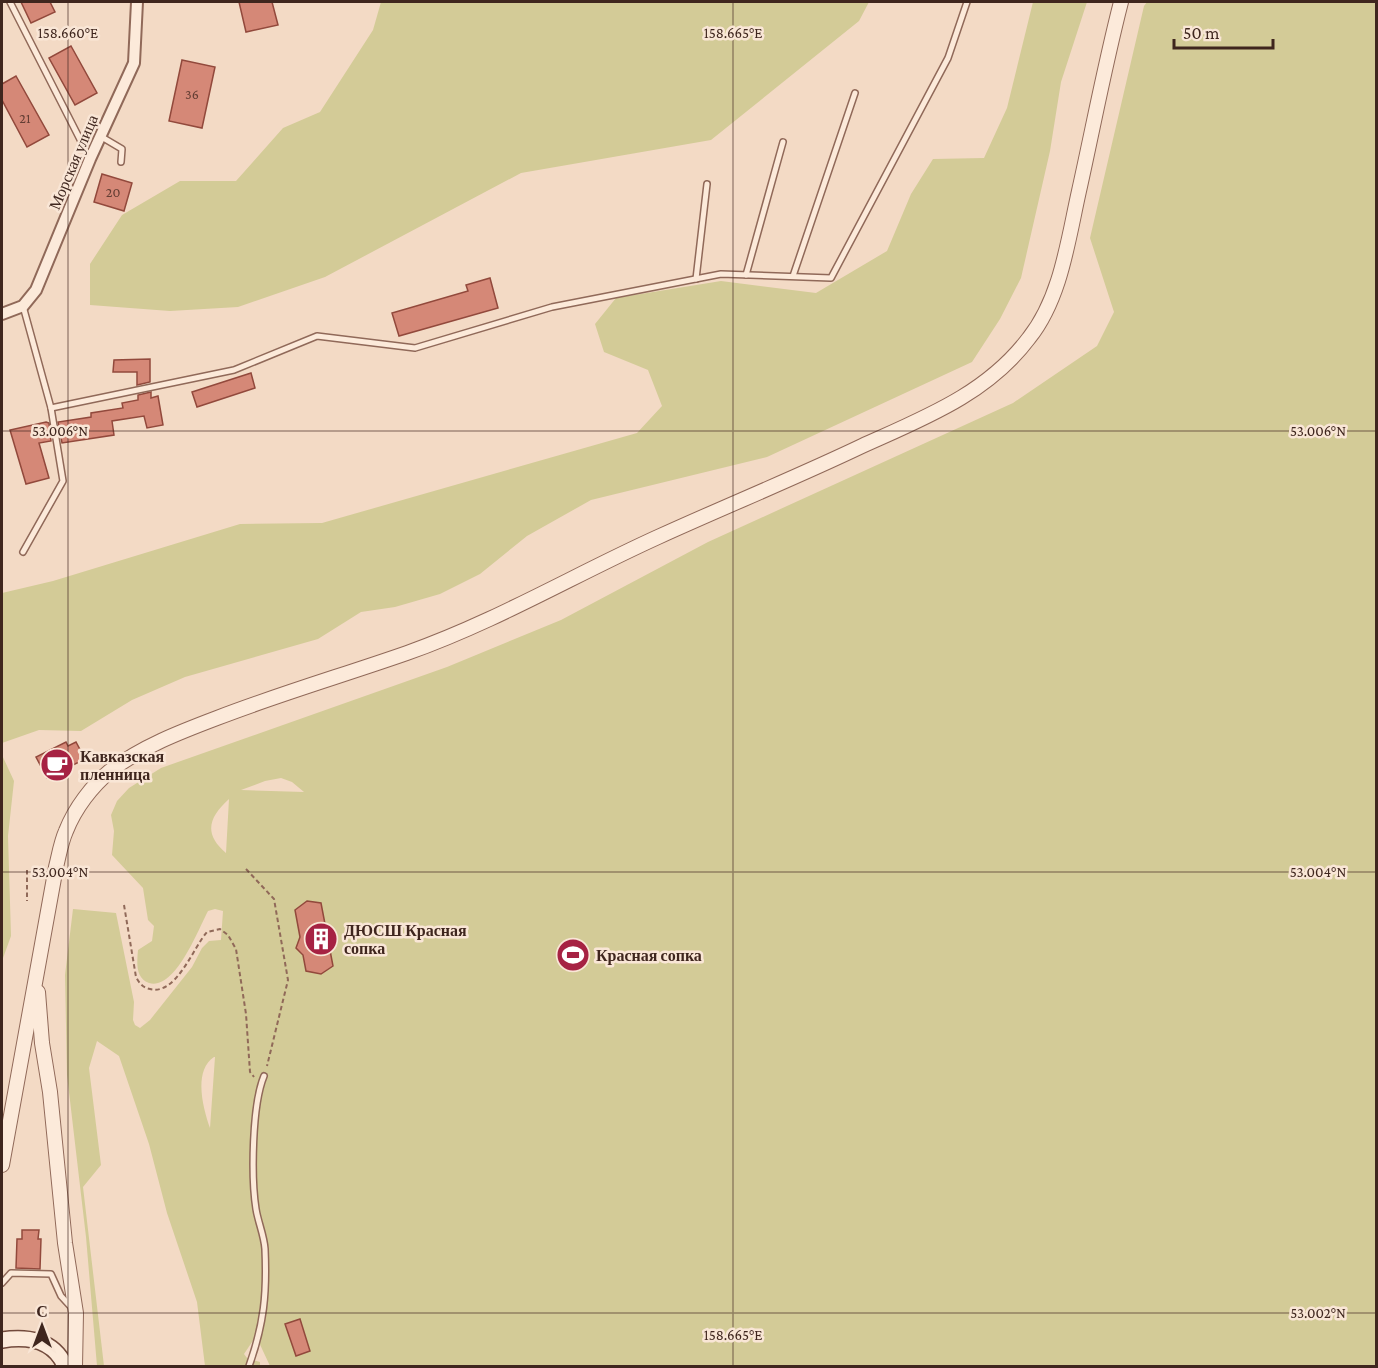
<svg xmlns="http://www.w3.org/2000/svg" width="1378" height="1368" viewBox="0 0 1378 1368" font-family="'Crimson Pro',serif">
	<rect width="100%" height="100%" fill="#f3dac5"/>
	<g fill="#d3cb97" fill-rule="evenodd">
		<polygon points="381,2 869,2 859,21 711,140 521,173 325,277 238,307 170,311 90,305 90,264 122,215 180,181 236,181 283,128 320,112 373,30"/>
		<polygon points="1033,2 1087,2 1061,82 1050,151 1021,278 1000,319 972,362 767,457 591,500 527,536 480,574 440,594 395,607 361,612 318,639 185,677 132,700 81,731 39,730 2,743 2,593 53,581 240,524 322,523 637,433 662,406 648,370 604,352 595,324 616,298 721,281 816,293 887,251 911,194 933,159 984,158 1007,108"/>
		<path d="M1147,2H1376V1366H270L256,1336L244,1354L247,1358L260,1362V1366H205L197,1302L167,1213L149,1144L119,1056L97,1041L89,1068L101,1165L83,1187L104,1366H97L86,1237L67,1075L65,975L73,909L116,913L134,1002L133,1020L135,1025L140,1028L150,1020L192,967L202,948L209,941L221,940L223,911L215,909L208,911C198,930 175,991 149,983C135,978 137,962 138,950L152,941L154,926L148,920L143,888L112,855L114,831L111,815L117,801L129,788L161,768L447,667L561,620L708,542L1013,403L1097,346L1114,312L1090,238L1144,6ZM281,778L292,782L304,792L241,790L265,781ZM229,799L226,853C203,834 209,817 229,799ZM214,1057H215L210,1128C203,1108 193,1071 214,1057Z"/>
		<polygon points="2,755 14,781 8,836 11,936 2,961"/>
	</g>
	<g fill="#d58877" stroke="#92493c" stroke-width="1.5">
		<polygon points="21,2 50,2 55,12 31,23"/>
		<polygon points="239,2 272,2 278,25 246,32"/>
		<polygon points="71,46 97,93 75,105 49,58"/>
		<polygon points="182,60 215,67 202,128 169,121"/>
		<polygon points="16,76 49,135 27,147 2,100 2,84"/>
		<polygon points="102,174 132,183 124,211 94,202"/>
		<polygon points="490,278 498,308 399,336 392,313 468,291 466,285"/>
		<polygon points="150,359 150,382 137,385 137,372 113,372 114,360"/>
		<polygon points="251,373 255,388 197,407 192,392"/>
		<polygon points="151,392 151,398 158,396 163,425 147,428 144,416 112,421 114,435 62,443 58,422 91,417 91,413 123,408 122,403 138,400 138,395"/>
		<polygon points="46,422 49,423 51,441 39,443 49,478 26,484 10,430"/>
		<polygon points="66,742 68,746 76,742 85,759 47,778 36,757"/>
		<polygon points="307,901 321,903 333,966 321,974 306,971 303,955 296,948 300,937 295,910"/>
		<polygon points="22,1230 39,1230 38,1239 41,1239 40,1269 16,1268 17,1239 22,1239"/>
		<polygon points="300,1319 310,1351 296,1356 285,1324"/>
	</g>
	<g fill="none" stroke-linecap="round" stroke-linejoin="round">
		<defs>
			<g id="service">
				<polyline points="10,2 89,157"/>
				<polyline points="100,136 122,149 121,162"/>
				<polyline points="746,275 783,142"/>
				<polyline points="793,276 855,93"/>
				<polyline points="696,279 707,184"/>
				<polyline points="23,306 51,408 234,370 317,336 415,348 552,307 721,274 831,278 948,58 967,2"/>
				<polyline points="23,552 63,481 51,408"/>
				<polyline points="2,1283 11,1273 51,1274 61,1296 72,1308"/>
				<path d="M249,1366C264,1324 267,1294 265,1249C264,1235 258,1222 256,1209C251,1177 252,1105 264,1076"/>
			</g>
			<polyline id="minor" points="2,314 23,306 36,290 90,159 134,63 137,2"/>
			<g id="tertiary">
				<polyline points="38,992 42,1043 50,1092 65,1243 76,1313 75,1366"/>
				<path d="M2,1165L56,867C59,855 61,842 66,831C75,808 92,786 110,771C141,747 180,732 217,718C279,694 344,675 407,653C495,622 574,575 658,537C726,506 795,478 862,446C924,418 987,394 1029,338C1061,298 1068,240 1079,191C1093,128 1105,64 1121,2"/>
			</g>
			<path id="secondary" d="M2,1340C27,1336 54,1340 65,1366"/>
		</defs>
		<use href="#service" stroke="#906959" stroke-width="8"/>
		<use href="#minor" stroke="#906959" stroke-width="14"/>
		<use href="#tertiary" stroke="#906959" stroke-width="16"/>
		<use href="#secondary" stroke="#724a3c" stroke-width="18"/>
		<g stroke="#906959" stroke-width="2" stroke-dasharray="4.5 3" stroke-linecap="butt">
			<polyline points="246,869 274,899 288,980 267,1066"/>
			<polyline points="27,870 27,901"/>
			<path d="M124,905L136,977C139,983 143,988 150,989C176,996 193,948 207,932L220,929L228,935L236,949L246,1014L250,1072L254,1077"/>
		</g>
		<use href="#service" stroke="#fceada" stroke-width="5"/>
		<use href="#minor" stroke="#fceada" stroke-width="10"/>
		<use href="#tertiary" stroke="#fceada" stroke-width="14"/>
		<use href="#secondary" stroke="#fceada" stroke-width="15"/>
	</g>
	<path fill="none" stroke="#3f261e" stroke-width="1.5" stroke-opacity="0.45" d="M68,2V1366M733,2V1366M2,431H1376M2,872H1376M2,1313H1376"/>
	<defs>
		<symbol id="cafe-disc" viewBox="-11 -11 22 22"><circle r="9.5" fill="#a62243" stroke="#f9e6d6"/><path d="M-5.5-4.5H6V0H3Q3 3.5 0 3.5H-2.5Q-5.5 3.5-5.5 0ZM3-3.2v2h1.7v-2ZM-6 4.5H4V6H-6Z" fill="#fff"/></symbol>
		<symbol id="building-disc" viewBox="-11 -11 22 22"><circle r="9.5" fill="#a62243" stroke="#f9e6d6"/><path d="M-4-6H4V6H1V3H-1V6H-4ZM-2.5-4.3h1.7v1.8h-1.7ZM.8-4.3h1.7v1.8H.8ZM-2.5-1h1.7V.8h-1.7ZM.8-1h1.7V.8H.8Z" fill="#fff"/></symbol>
		<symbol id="stadium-disc" viewBox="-11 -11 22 22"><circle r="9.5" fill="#a62243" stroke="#f9e6d6"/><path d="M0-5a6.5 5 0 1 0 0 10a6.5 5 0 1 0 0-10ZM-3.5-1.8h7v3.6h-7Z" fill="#fff"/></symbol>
	</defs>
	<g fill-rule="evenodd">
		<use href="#cafe-disc" x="38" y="746" width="38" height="38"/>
		<use href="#building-disc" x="302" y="920" width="38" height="38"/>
		<use href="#stadium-disc" x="554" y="936" width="38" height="38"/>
	</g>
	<g text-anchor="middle" stroke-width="5" stroke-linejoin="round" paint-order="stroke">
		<g font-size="14" fill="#643e34">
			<text x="192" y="99">36</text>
			<text x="25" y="123">21</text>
			<text x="113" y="197">20</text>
		</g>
		<g font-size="16" fill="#3f261e" stroke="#f9e6d6">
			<text transform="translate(73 162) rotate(-67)" y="6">Морская улица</text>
		</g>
		<g font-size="16" font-weight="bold" fill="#3f261e" stroke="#f9e6d6" text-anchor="start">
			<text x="80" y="762">Кавказская<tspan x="80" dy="18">пленница</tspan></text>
			<text x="344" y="936">ДЮСШ Красная<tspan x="344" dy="18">сопка</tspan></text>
			<text x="596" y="961">Красная сопка</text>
		</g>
	</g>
	<g font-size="15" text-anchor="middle" fill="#3f261e" stroke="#f9e6d6" stroke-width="5" stroke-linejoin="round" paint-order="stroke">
		<text x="68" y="38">158.660°E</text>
		<text x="733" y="38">158.665°E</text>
		<text x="60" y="436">53.006°N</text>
		<text x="1318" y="436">53.006°N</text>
		<text x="60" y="877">53.004°N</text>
		<text x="1318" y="877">53.004°N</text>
		<text x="1318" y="1318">53.002°N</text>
		<text x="733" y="1340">158.665°E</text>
	</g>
	<rect width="1378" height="1368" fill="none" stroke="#3f261e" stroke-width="6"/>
	<g transform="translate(42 1326)" stroke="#f9e6d6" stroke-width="4.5" paint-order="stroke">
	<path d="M0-4.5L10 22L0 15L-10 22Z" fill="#3f261e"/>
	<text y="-9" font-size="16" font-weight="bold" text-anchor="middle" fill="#3f261e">С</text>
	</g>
	<path d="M1174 39v9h99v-9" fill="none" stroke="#3f261e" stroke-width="3"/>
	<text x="1183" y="39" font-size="18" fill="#3f261e" stroke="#f9e6d6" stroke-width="4.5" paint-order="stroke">50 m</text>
</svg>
